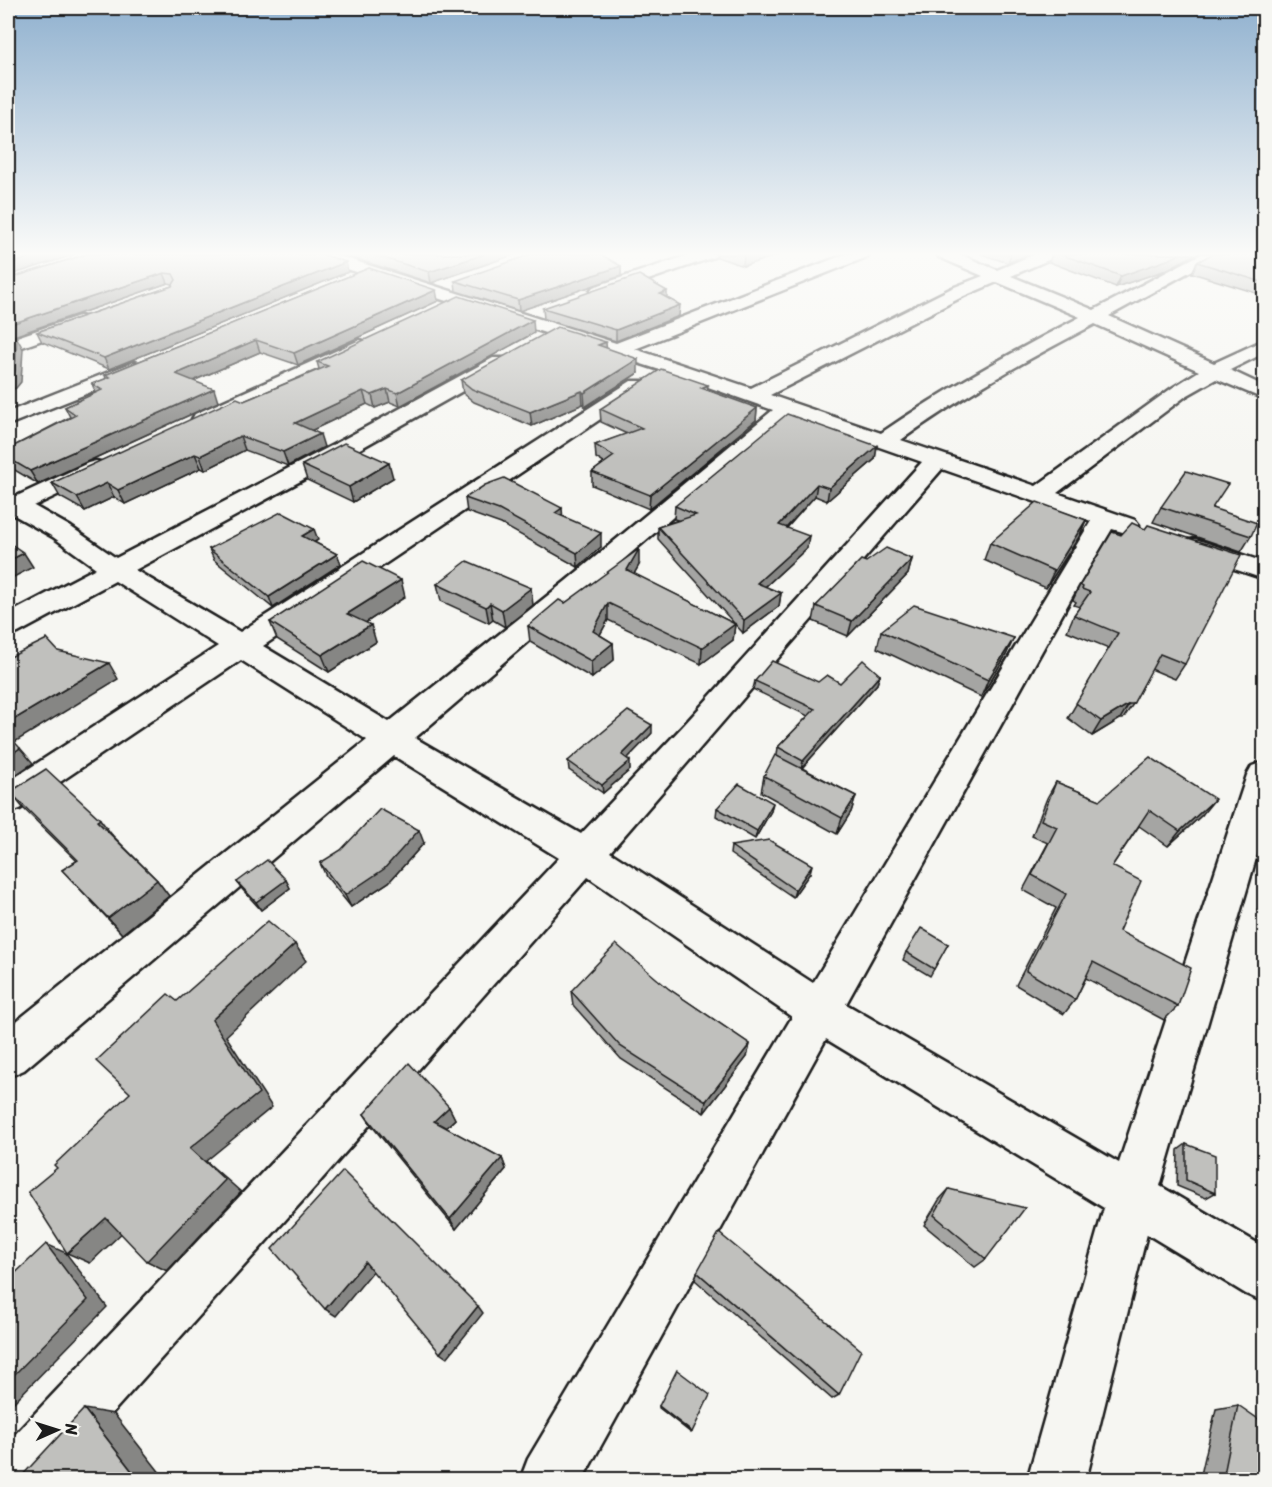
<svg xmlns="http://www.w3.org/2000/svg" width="1272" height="1487" viewBox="0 0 1272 1487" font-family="Sriracha,sans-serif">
	<rect width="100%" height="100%" fill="#f6f6f2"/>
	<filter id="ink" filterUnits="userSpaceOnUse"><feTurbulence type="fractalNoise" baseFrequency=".0167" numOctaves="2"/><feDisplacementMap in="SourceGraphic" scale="12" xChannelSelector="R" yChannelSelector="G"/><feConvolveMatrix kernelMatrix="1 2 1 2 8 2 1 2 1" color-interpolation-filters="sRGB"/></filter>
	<g filter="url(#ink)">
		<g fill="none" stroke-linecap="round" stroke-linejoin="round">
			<defs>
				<g id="street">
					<path d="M308,254H333L616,343L846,254H869L867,257L635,349L751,388L952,288L983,276L939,257L937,254H959L997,270L1035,254H1057L1055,257L1011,276L1094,310L1201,254H1222L1109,316L1214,363L1264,340V353L1230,370L1264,386V399L1216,379L1186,396L1057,493L1135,520L1139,525L1135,530L1126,533L1112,529L1078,586L846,1004L1119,1163L1247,775L1252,766L1264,762V831L1160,1186L1264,1247V1302L1246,1294L1147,1234L1086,1480H1027L1104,1208L826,1039L582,1480H520L528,1459L792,1017L588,877L314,1188L52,1480H8V1442L559,858L394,756L24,1070L8,1077V1028L367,740L241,660L20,809L8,813V782L218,646L115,581L18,633L8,635V614L96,568L53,537L14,515L8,516V494L17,496L88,463L96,461L104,463L108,468L104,473L34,506L71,527L116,558L333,445L493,358H507L510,362L507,366L349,455L135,570L240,632L631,381H645L648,385L645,389L263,646L389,722L566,581L773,410L660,370L310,257ZM997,282L1080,317C1011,353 945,389 881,433L770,395L964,296ZM1095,324L1199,371L1172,388L1036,486L901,440C963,395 1028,359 1095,324ZM791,416L922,462L684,725L581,834L415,738ZM942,469L1091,521L813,983L610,852Z"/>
					<polygon points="692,254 716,254 714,257 605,295 593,295 590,291 593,287"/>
					<polygon points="79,316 85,317 88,321 85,325 8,352 8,340"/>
					<polygon points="360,340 367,342 370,346 367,350 211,424 203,425 195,424 192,419 195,414"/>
					<polygon points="134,362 141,364 144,368 141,372 8,425 8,412"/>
					<polygon points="1195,539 1264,562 1264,579 1186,553 1182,547 1186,541"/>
				</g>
			</defs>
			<use href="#street" stroke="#1c1c1c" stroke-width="5"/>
			<use href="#street" fill="#f6f6f2" fill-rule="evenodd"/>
		</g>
		<g fill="#a5a5a3" stroke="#1c1c1c" stroke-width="1.5">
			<polygon points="87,254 348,272 109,369 42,342 37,332 172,286 173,284 168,283 8,338 8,279"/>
			<polygon points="341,254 516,254 431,283"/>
			<polygon points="717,254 782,254 743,266 717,257"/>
			<polygon points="981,254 1029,254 1008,263"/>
			<polygon points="1052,254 1196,254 1166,270 1116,287 1049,262"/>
			<polygon points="1264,254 1264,289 1262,289 1256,293 1192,273 1197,262"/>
			<polygon points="621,266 621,276 519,311 456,291 455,281"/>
			<polygon points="369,268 438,301 298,365 260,352 193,381 218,402 38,484 8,466 8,449 70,417 65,407 96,393 92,384 106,379 105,375"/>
			<polygon points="667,298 679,316 616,341 544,319 543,308"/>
			<polygon points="534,333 400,406 390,402 375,408 367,404 312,430 324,447 288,466 245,450 205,470 201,468 125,504 114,497 85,511 60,497 52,483 319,369 317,362"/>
			<polygon points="607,349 638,373 585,407 583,404 532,426 474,402 463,393 461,380"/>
			<polygon points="707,390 757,408 756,420 649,509 592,485 592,472 604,463 596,458 595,445 627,434 601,422 600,409"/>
			<polygon points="877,446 875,459 827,501 815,496 787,528 807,548 765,587 781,593 779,606 743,633 658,539 658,527 678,520 674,519 675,506"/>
			<polygon points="302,465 393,478 353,502 307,480"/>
			<polygon points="465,498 563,516 601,547 578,567 501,524 467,512"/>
			<polygon points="1161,507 1213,509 1251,536 1241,552 1153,522"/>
			<polygon points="1086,520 1079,537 1046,588 984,560 990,543"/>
			<polygon points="1112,532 1185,664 1175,679 1151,669 1133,704 1123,719 1120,719 1092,736 1068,718 1109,648 1067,631 1074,615 1080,607 1074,605 1076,602 1073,600 1080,585"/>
			<polygon points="318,540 314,542 337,554 341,564 273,608 214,560 209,549"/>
			<polygon points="912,559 908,574 848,636 813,621 816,606 866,562"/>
			<polygon points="639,565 634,574 735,624 733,640 701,664 608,620 600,635 613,643 614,660 592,678 530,642 528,626 565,603"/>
			<polygon points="437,584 533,605 505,627 493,620 489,623 441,601"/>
			<polygon points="405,597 365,623 376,642 329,672 277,639 270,622"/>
			<polygon points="881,631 1014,638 1006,655 981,697 877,648"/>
			<polygon points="880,675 877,684 802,768 856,796 851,812 837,834 761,792 764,776 777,755 778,747 808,716 753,689 755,681 818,682 840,683"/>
			<polygon points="652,733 627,759 630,770 603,793 569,770 568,761"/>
			<polygon points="1056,782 1100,800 1202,815 1168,846 1139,826 1112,866 1119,931 1178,1006 1164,1020 1086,978 1075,1000 1064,1014 1016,985 1056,908 1023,890 1048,843 1032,836 1047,798"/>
			<polygon points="10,792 112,835 157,880 169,896 122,934 62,870 77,861 24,809"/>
			<polygon points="717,808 771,811 755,839 716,816"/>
			<polygon points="424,843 389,882 351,907 326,876 320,863"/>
			<polygon points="731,846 810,873 793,897 730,854"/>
			<polygon points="286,880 290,888 261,910 242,889 237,882"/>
			<polygon points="1264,897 1264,915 1257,910"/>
			<polygon points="948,944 930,976 903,960 906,952"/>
			<polygon points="1264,986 1264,1024 1258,1021"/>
			<polygon points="669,989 750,1044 747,1057 704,1113 621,1059 573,1005 571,991"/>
			<polygon points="449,1107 455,1119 446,1128 502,1158 506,1169 456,1229 372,1126 364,1114"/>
			<polygon points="1186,1144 1215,1193 1206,1198 1177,1186 1178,1150"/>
			<polygon points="949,1189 986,1259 975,1267 924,1225 939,1200"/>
			<polygon points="697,1272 839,1395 832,1399 695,1280"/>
			<polygon points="1238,1405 1264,1479 1200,1479 1216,1409"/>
			<polygon points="659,1406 692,1432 691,1433 659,1408"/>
		</g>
		<g fill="#868684" stroke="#1c1c1c" stroke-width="1.5">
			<polygon points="40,254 76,254 8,276 8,265"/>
			<polygon points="485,254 516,254 431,283 429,272"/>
			<polygon points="748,254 782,254 743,266 744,255"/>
			<polygon points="1011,254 1029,254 1008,263"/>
			<polygon points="1180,254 1196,254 1166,270 1116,287 1121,276"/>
			<polygon points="346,262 348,272 109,369 104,358"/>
			<polygon points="621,266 621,276 519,311 518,300"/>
			<polygon points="164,273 168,283 8,338 8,325"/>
			<polygon points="1264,280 1264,284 1262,289 1256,293 1262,282"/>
			<polygon points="436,290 438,301 298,365 294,353"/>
			<polygon points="667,291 667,301 660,294"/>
			<polygon points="680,305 679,316 616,341 616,330"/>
			<polygon points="533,320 534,333 400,406 397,393"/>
			<polygon points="17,338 23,349 21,382 16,388 8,391 8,377"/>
			<polygon points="256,340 260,352 181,386 176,374"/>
			<polygon points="606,342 607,355 598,345"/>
			<polygon points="638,359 638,373 585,407 584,393"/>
			<polygon points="708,385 707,397 701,388"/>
			<polygon points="214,389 218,402 38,484 30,471"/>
			<polygon points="387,389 390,402 375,408 372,395"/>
			<polygon points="363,391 367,404 300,436 295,423"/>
			<polygon points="582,391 583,404 532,426 530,412"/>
			<polygon points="757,408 756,420 649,509 650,495"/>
			<polygon points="320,434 324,447 288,466 283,452"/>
			<polygon points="240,436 245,450 205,470 200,456"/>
			<polygon points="877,446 875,459 827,501 829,488"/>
			<polygon points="195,454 201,468 125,504 118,490"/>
			<polygon points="389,463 393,478 353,502 349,487"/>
			<polygon points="107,483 114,497 85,511 77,497"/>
			<polygon points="817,484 815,496 777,538 779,525"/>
			<polygon points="562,508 563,521 555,513"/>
			<polygon points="1086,520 1079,537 1046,588 1054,571"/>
			<polygon points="314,529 318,540 306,547 302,536"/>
			<polygon points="601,533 601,547 578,567 577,553"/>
			<polygon points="809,536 807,548 755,596 757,583"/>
			<polygon points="639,549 639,565 627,586 627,570"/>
			<polygon points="24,553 33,567 8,580 8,561"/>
			<polygon points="337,554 341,564 273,608 269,597"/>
			<polygon points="912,559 908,574 848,636 852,621"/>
			<polygon points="401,580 405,597 353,631 347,614"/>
			<polygon points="531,588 533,605 505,627 502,610"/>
			<polygon points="781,593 779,606 743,633 744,620"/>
			<polygon points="490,603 493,620 489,623 486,607"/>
			<polygon points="608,603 608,620 593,647 593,631"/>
			<polygon points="735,624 733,640 701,664 702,648"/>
			<polygon points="371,625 376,642 329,672 322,655"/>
			<polygon points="1014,638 1006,655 981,697 988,680"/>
			<polygon points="613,643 614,660 592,678 591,661"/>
			<polygon points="109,663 118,679 13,743 8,736 8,723"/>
			<polygon points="880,675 877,684 801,769 803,761"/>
			<polygon points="1129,704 1120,719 1092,736 1101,721"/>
			<polygon points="652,725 652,733 622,764 622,755"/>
			<polygon points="20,748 33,763 8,780 8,756"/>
			<polygon points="630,761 630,770 603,793 602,785"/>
			<polygon points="856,796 851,812 837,834 842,818"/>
			<polygon points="1215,799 1202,815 1168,846 1180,831"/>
			<polygon points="773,803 771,811 755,839 757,831"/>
			<polygon points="100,819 112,835 110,837 97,821"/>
			<polygon points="419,830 424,843 389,882 351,907 345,895"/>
			<polygon points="812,865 810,873 793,897 795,890"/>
			<polygon points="157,880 169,896 122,934 108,918"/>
			<polygon points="286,880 290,888 261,910 256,902"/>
			<polygon points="295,944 306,961 226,1036 272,1107 206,1161 241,1192 167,1271 147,1261 212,1020"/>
			<polygon points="8,958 14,965 8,971"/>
			<polygon points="750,1044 747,1057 704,1113 706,1101"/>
			<polygon points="449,1107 455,1119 440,1133 434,1121"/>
			<polygon points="502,1158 506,1169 456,1229 450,1219"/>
			<polygon points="106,1218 126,1229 90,1263 67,1253"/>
			<polygon points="46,1244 66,1253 107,1307 12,1404 8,1404 8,1381"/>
			<polygon points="365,1262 374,1270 336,1316 325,1309"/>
			<polygon points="478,1306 483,1313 447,1358 440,1353"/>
			<polygon points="84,1409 114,1414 165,1479 138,1479"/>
		</g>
		<g fill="#c0c0bd" stroke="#1c1c1c" stroke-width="1.5">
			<polygon points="8,254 40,254 8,265"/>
			<polygon points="87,254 322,254 346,262 104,358 37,332 172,286 176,280 173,274 164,273 8,325 8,279"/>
			<polygon points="371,254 485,254 429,272"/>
			<polygon points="532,254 600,254 621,266 518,300 455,281"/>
			<polygon points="1060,254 1180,254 1170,259 1121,276"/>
			<polygon points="1212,254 1264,254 1264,280 1262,282 1197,262"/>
			<polygon points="369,268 436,290 294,353 256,340 176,374 214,389 30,471 8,458 8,449 76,415 65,407 102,390 92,384 110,377 105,375"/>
			<polygon points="639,275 667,291 660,294 680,305 616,330 543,308"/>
			<polygon points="459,296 533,320 397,393 387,389 372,395 363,391 295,423 320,434 283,452 240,436 200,456 195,454 118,490 107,483 77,497 52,483 237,398 244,401 328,366 317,362"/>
			<polygon points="557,327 606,342 598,345 638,359 584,393 582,391 530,412 472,389 461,380"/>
			<polygon points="17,338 15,371 8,377 8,341"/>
			<polygon points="661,369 708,385 701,388 757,408 650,495 592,472 614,456 595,445 642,428 600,409"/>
			<polygon points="787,414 877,446 829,488 817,484 779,525 809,536 757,583 781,593 744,620 658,527 696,515 675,506"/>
			<polygon points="344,443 389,463 349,487 302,465"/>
			<polygon points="1186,471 1228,484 1212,508 1257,523 1251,536 1161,507"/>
			<polygon points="504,478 562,508 555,513 601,533 577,553 499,510 465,498 485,485"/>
			<polygon points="1037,502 1086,520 1054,571 990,543"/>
			<polygon points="281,512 314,529 302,536 337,554 269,597 209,549"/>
			<polygon points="1132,523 1145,529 1148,525 1241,555 1185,664 1160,654 1133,704 1129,704 1101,721 1076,703 1118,633 1074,615 1090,592 1082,589 1083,587 1080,585 1112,532 1121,535"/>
			<polygon points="8,542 24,553 8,561"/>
			<polygon points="886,548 912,559 852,621 816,606 861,560 866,562"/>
			<polygon points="639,549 627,570 735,624 702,648 608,603 593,631 613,643 591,661 528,626 559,600 565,603"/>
			<polygon points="363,561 401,580 347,614 371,625 322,655 270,622"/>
			<polygon points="467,561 531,588 502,610 490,603 486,607 437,584"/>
			<polygon points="914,605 1014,638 988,680 881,631"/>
			<polygon points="47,639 58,651 109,663 8,723 8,658"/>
			<polygon points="863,660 880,675 803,761 778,747 815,709 755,681 772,661 818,682 827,675 840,683"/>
			<polygon points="628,711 652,725 622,755 630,761 602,785 568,761"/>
			<polygon points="8,735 20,748 8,756"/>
			<polygon points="775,755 856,796 842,818 764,776"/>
			<polygon points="1150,757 1215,799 1180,831 1149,810 1112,866 1141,881 1119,931 1191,968 1178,1006 1093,962 1075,1000 1026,971 1066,894 1032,875 1057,827 1041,820 1056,782 1100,800"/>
			<polygon points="46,769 100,819 97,821 157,880 108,918 62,870 78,860 10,792"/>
			<polygon points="739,784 773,803 757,831 717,808"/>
			<polygon points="380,809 419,830 384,869 345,895 320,863 341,850"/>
			<polygon points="769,840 812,865 795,890 731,846"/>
			<polygon points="267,860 286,880 256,902 237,882"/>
			<polygon points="268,921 295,944 212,1020 259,1093 190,1148 225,1180 147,1261 106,1218 67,1253 28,1192 57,1168 54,1165 130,1093 96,1061 168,994 177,1001"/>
			<polygon points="921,928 948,944 934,969 906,952"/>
			<polygon points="616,944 669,989 750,1044 706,1101 620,1046 571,991"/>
			<polygon points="409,1063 449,1107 434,1121 502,1158 450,1219 364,1114"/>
			<polygon points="1186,1144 1215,1155 1215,1193 1186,1180"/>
			<polygon points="343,1171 478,1306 440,1353 365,1262 325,1309 272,1249"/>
			<polygon points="949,1189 1025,1208 986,1259 934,1215"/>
			<polygon points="719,1233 861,1350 839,1395 697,1272"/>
			<polygon points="46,1244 88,1300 8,1381 8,1280"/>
			<polygon points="677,1370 710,1395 692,1432 659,1406"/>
			<polygon points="1238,1405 1264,1423 1264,1479 1223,1479"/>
			<polygon points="84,1409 138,1479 19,1479"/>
		</g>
	</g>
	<linearGradient id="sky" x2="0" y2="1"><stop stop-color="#90b1cf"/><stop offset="0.55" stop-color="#fbfbf9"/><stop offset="1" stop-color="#fbfbf9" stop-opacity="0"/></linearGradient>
	<rect width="1272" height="462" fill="url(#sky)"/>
	<rect width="1272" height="1487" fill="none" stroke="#f6f6f2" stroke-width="30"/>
	<rect x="15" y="15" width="1242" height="1457" fill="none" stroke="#1c1c1c" stroke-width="2" filter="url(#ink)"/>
	<g transform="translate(57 1430) rotate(87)" stroke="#f6f6f2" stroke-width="4.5" paint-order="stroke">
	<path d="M0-4.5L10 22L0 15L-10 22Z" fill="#1c1c1c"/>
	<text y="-9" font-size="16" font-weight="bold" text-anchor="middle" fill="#1c1c1c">N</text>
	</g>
</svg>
